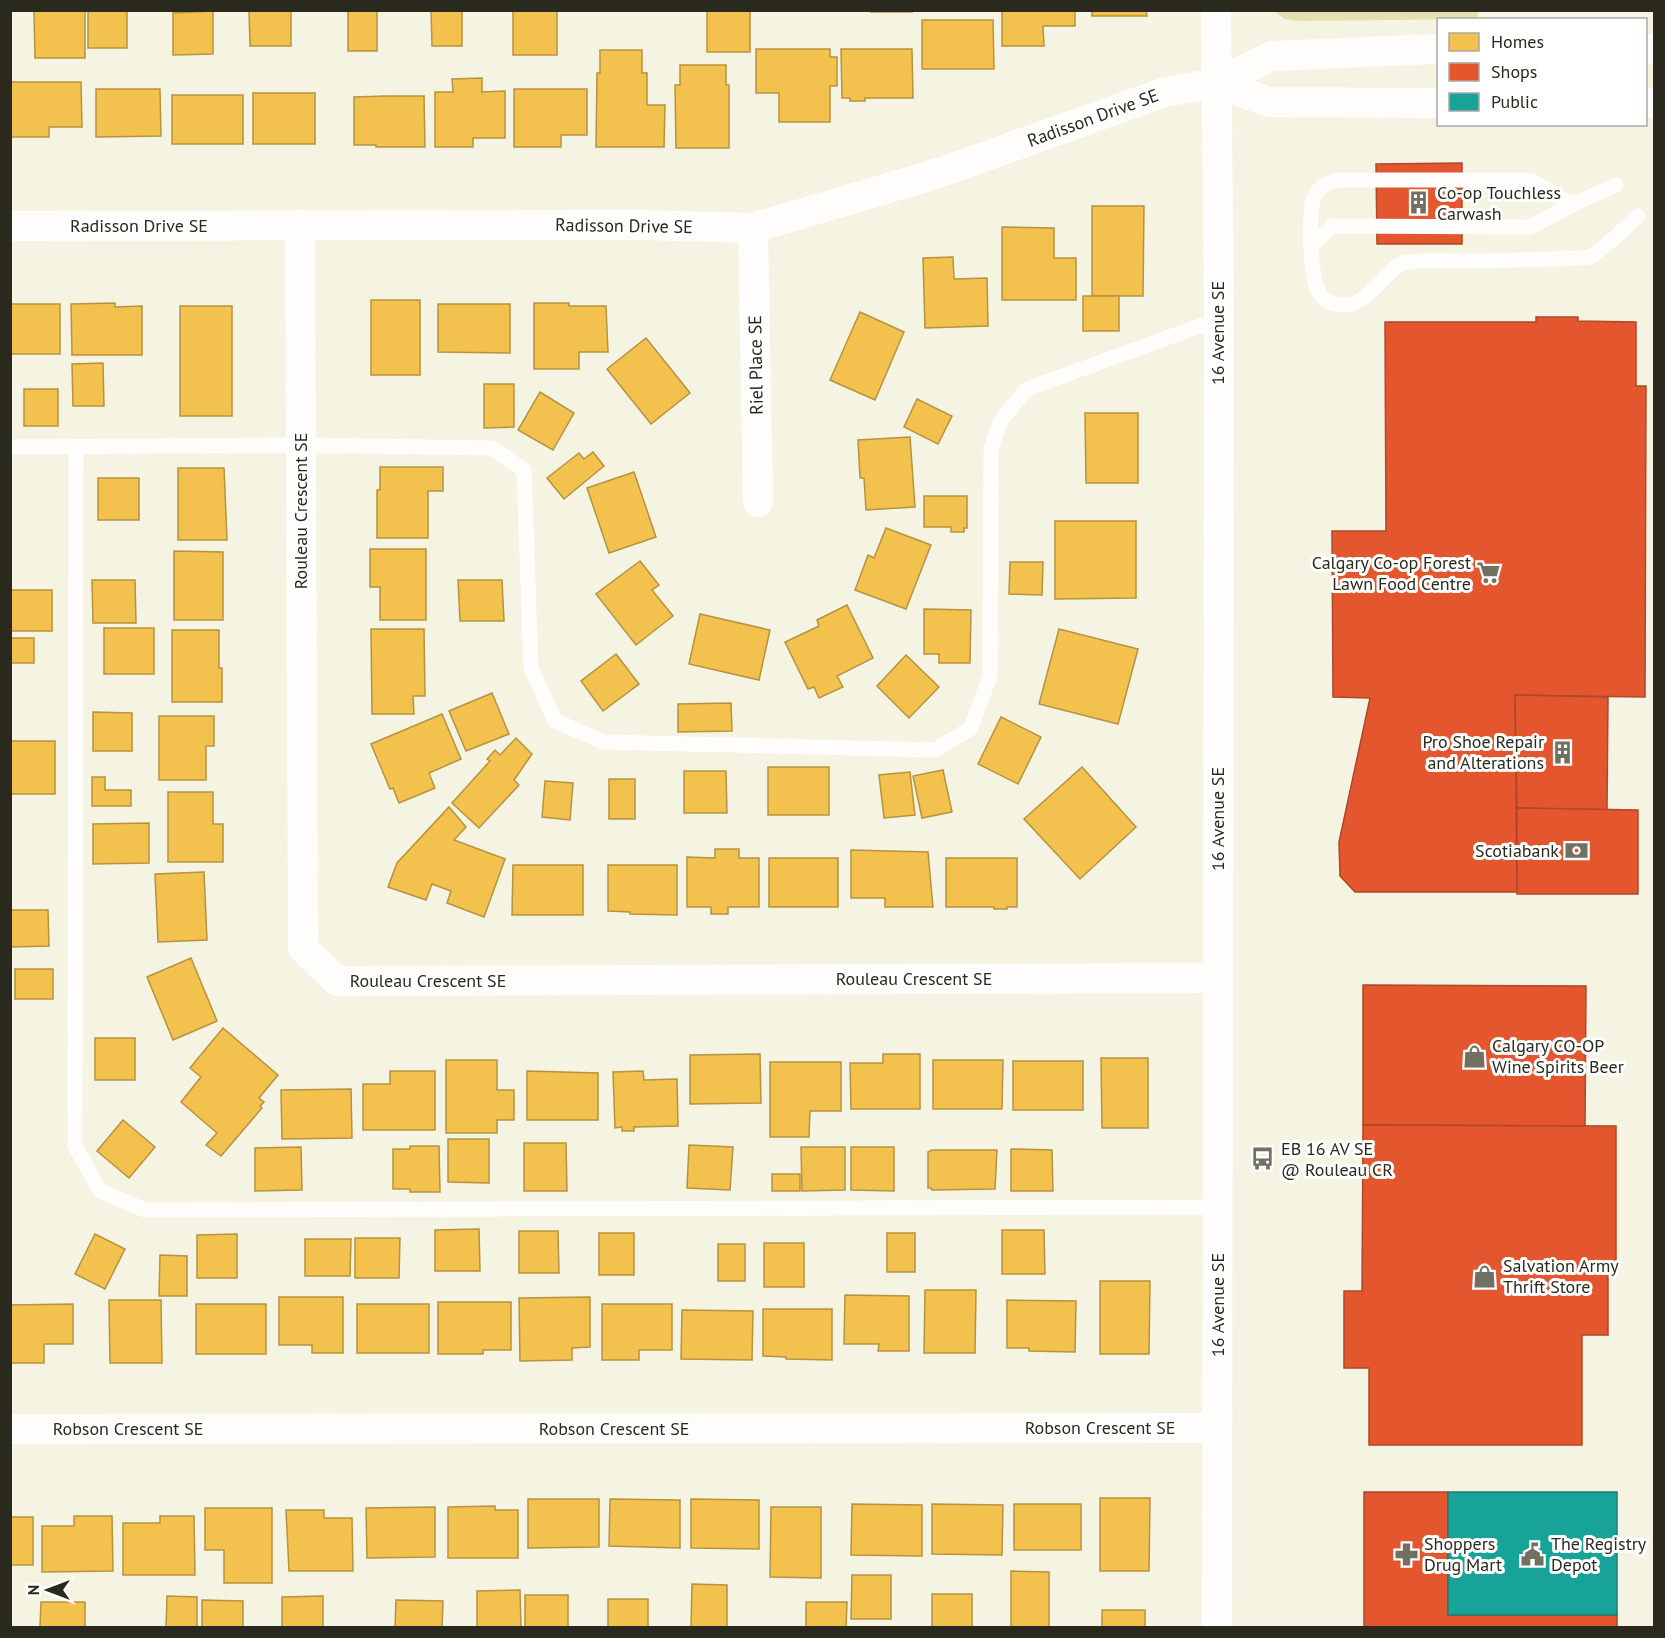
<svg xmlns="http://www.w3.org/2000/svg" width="1665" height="1638" viewBox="0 0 1665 1638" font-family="'PT Sans',sans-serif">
	<rect width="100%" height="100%" fill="#f5f3e2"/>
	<polygon fill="#e6e0af" points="1478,11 1478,19 1299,21 1285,19 1273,11"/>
	<g fill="#f2c14e" stroke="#b6933f" stroke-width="1.5">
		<polygon points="85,10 85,58 35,58 34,11"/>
		<rect x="88" y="10" width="39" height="38"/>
		<polygon points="249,10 291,10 291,46 250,46"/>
		<rect x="348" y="10" width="29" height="41"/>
		<polygon points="431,10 462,10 462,46 432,46"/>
		<rect x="513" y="10" width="44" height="45"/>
		<rect x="707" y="10" width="43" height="42"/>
		<rect x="871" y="10" width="41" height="2"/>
		<polygon points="1002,10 1075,10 1075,26 1043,26 1044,46 1002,46"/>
		<polygon points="1092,10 1146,10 1147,16 1092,16"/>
		<polygon points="213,11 213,54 173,55 173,13"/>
		<polygon points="922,20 993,20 994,69 922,69"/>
		<polygon points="756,49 830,49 830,57 837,57 837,86 830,86 830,122 779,122 779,93 756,93"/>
		<polygon points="841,49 912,49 913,98 865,98 865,101 850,101 850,98 842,98"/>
		<polygon points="600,50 642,50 642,73 647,73 647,105 665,105 664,147 596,147 597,73 600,73"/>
		<polygon points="680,65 726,65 726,85 729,85 729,148 676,148 675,85 680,85"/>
		<polygon points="482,78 482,92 505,91 505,138 473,138 473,147 435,147 435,92 453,92 452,79"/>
		<polygon points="11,82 81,82 82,127 49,127 49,137 11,137"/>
		<polygon points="96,89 160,89 161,136 96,137"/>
		<polygon points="514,89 587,89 587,135 561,135 561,147 514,147"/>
		<rect x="253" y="93" width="62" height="51"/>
		<rect x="172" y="95" width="71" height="49"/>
		<polygon points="386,96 424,96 425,147 376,147 376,145 354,145 354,97"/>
		<polygon points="1092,206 1144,206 1143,296 1092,296"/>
		<polygon points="1002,227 1054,228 1054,258 1076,258 1076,300 1002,300"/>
		<polygon points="953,257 954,279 987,278 988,326 925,328 923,258"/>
		<rect x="1083" y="296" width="36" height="35"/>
		<rect x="371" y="300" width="49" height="75"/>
		<polygon points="115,303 115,307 142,306 142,355 72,355 71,304"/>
		<polygon points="534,303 569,303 569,306 606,306 608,352 579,352 579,369 534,369"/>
		<rect x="10" y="304" width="50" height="50"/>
		<polygon points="438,304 510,304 510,353 438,352"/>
		<rect x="180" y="306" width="52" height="110"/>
		<polygon points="860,312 904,332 875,400 830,380"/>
		<polygon points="646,338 690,393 651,424 607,369"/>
		<polygon points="103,363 104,406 73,406 72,364"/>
		<polygon points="484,384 514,384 514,427 484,428"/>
		<rect x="24" y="389" width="34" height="37"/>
		<polygon points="540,392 574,413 553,450 518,430"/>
		<polygon points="917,399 952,416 938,444 904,427"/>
		<polygon points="1085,413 1138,413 1138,483 1086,483"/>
		<polygon points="910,437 915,507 866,510 864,478 860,478 858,440"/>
		<polygon points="593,452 604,466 564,499 547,478 579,453 584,459"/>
		<polygon points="380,467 443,467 443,491 428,491 428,538 377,538 377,490 380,490"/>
		<polygon points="178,468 224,468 227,540 178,540"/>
		<polygon points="634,472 656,537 609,553 587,488"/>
		<rect x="98" y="478" width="41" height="42"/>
		<polygon points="924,496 967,496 967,528 964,528 964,532 951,532 951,527 924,527"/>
		<polygon points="1055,521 1136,521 1136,598 1055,599"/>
		<polygon points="886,528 931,545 906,609 855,590 868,555 874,558"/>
		<polygon points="370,549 426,549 426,620 380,620 380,587 370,587"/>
		<polygon points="174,551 223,552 223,620 174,620"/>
		<polygon points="640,561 659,585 652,590 673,616 636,645 596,594"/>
		<polygon points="1010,562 1043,562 1042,595 1009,594"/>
		<polygon points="92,580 135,580 136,623 93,623"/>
		<polygon points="458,580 502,580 504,621 460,621"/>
		<rect x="11" y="590" width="41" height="41"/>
		<polygon points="847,605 873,658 837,676 843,687 819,698 814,687 808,689 785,642 819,626 817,620"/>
		<polygon points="924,609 971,610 970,663 939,663 939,654 924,654"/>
		<polygon points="700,614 770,630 759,680 689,664"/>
		<rect x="104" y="628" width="50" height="46"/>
		<polygon points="371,629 424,629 425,696 413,696 414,714 372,714"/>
		<polygon points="1059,629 1138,649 1118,724 1039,704"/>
		<polygon points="172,630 219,630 219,668 222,668 222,702 172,702"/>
		<rect x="10" y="638" width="24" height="25"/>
		<polygon points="616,654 639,684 603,711 581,681"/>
		<polygon points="906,655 939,687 909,718 877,686"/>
		<polygon points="492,693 509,734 466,751 449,711"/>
		<polygon points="731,703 732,731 678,732 678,704"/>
		<polygon points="93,712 132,713 132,751 93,751"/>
		<polygon points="442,714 461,759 429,773 435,788 399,803 393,788 390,789 371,744"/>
		<polygon points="159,716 214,716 214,746 206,746 206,780 159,780"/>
		<polygon points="1001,717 1041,737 1018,784 978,764"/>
		<polygon points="516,738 532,754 514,780 519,785 479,828 452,803 490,761 487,759 495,750 500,755"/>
		<rect x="10" y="741" width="45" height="53"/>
		<rect x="768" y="767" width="61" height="48"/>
		<polygon points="1082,767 1136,827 1080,879 1024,819"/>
		<polygon points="943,770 952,812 922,818 913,776"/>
		<polygon points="684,771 726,771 727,813 684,813"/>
		<polygon points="910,772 915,815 884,818 879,775"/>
		<polygon points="92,777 105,777 105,790 131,790 131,806 92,806"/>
		<rect x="609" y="779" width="26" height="40"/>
		<polygon points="545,781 573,783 570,820 542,817"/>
		<polygon points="168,792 213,792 213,824 223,824 223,862 168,862"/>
		<polygon points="449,807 466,827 454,840 505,859 484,917 447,903 451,891 432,884 426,900 388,887 397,863"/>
		<polygon points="149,823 149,863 93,864 93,824"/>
		<polygon points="715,849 739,849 739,858 759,858 759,907 728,907 728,914 711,914 711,907 687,907 687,857 715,858"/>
		<polygon points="851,850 928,852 933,907 885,907 885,898 851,898"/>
		<rect x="769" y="858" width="69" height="49"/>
		<polygon points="946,858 1017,858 1017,907 1007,907 1007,909 994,909 994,907 946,907"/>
		<polygon points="513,865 583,865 583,915 512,915"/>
		<polygon points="608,865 677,865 677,915 630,914 630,912 608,911"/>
		<polygon points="204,872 207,940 158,942 155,874"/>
		<polygon points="10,910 48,910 49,946 10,947"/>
		<polygon points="191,958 217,1021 173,1040 147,977"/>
		<rect x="15" y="969" width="38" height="30"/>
		<polygon points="223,1028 278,1075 259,1098 264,1102 260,1106 262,1108 221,1156 206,1145 217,1133 181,1102 201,1077 190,1068"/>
		<rect x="95" y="1038" width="40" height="42"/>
		<polygon points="760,1054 761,1103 690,1104 690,1055"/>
		<polygon points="883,1054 920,1054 920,1109 851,1109 850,1063 883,1063"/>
		<polygon points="1101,1058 1148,1058 1148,1128 1102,1128"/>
		<polygon points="446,1060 497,1060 497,1090 514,1090 514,1120 497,1120 497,1133 446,1133"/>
		<polygon points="933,1060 1003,1060 1002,1109 933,1109"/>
		<rect x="1013" y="1061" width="70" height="49"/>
		<polygon points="770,1062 841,1062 841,1111 810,1111 809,1137 770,1137"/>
		<polygon points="390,1071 435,1071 435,1130 363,1130 363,1084 390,1084"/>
		<polygon points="527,1071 598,1073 598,1120 527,1120"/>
		<polygon points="643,1071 644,1080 677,1079 678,1126 634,1127 634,1131 622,1131 622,1127 615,1128 613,1072"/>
		<polygon points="351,1089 352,1138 282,1139 281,1090"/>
		<polygon points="123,1120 155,1147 129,1178 97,1151"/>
		<polygon points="448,1139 489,1139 489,1183 448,1182"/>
		<polygon points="524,1143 566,1143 567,1191 524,1191"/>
		<polygon points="689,1145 733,1147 730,1190 687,1188"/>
		<polygon points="410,1146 439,1146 440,1192 410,1192 410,1189 393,1189 393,1149 410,1149"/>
		<polygon points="301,1147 302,1190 255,1191 255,1148"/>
		<polygon points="801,1147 845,1147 845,1190 802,1191"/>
		<polygon points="851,1147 894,1147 894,1191 851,1190"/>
		<polygon points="1011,1149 1052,1150 1053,1191 1011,1191"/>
		<polygon points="932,1150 997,1150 995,1189 932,1190 931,1188 928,1188 928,1152"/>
		<rect x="772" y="1174" width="28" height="17"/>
		<polygon points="479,1229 480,1271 435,1271 435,1230"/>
		<polygon points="1002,1230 1044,1230 1045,1274 1002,1274"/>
		<polygon points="519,1231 558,1231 559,1273 519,1273"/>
		<rect x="599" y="1233" width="35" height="42"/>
		<rect x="887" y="1233" width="28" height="39"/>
		<polygon points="95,1234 125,1249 105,1289 75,1274"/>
		<polygon points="237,1234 237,1278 197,1278 197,1235"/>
		<polygon points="355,1238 400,1238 399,1278 355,1278"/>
		<polygon points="305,1239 351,1239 350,1276 305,1276"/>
		<rect x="764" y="1243" width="40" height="44"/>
		<rect x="718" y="1244" width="27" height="37"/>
		<polygon points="160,1255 187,1256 187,1296 159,1296"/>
		<polygon points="1100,1281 1150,1281 1149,1354 1100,1354"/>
		<polygon points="925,1290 976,1290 975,1353 924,1353"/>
		<polygon points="845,1295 909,1296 909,1351 878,1351 879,1344 844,1344"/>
		<polygon points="279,1297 343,1297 343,1353 312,1353 312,1345 279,1345"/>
		<polygon points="590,1297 590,1347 572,1348 572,1360 520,1361 519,1298"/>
		<polygon points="109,1300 161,1300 162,1363 110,1363"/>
		<polygon points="1007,1300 1076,1301 1075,1352 1029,1351 1029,1348 1007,1348"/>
		<polygon points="438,1302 511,1302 511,1350 483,1350 483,1354 438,1354"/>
		<polygon points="73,1304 73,1344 44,1344 44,1363 10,1363 10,1305"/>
		<rect x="196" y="1304" width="70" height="50"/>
		<rect x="357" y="1304" width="72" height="49"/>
		<polygon points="602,1304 672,1304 672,1350 639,1350 639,1360 602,1360"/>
		<polygon points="763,1309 832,1309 832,1360 786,1359 786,1357 763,1356"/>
		<polygon points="682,1310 753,1311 752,1360 681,1359"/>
		<polygon points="1100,1498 1150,1498 1149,1571 1100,1571"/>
		<polygon points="528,1499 599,1499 599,1547 528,1548"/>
		<polygon points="610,1499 680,1500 680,1548 609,1546"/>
		<polygon points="691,1499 759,1500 759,1549 691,1548"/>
		<polygon points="852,1504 922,1505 922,1556 851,1555"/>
		<polygon points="932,1504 1003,1505 1002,1555 932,1554"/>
		<rect x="1014" y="1504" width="67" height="46"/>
		<polygon points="495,1506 495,1510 518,1510 518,1558 448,1558 448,1507"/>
		<polygon points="435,1507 435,1557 367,1558 366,1508"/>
		<polygon points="771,1507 821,1507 821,1578 770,1577"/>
		<polygon points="205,1508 272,1508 272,1583 224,1583 224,1550 205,1550"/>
		<polygon points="286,1510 324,1510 324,1518 352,1518 353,1571 289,1571"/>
		<polygon points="74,1516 112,1516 113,1571 42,1572 42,1526 74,1526"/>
		<polygon points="160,1516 194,1516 195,1575 123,1575 123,1523 160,1523"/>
		<rect x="10" y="1517" width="23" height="48"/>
		<polygon points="1011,1571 1049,1572 1049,1628 1011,1628"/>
		<polygon points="852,1575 891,1575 891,1619 851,1619"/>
		<polygon points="692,1584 727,1585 727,1628 691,1628"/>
		<polygon points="520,1590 521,1628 477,1628 477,1591"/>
		<rect x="932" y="1594" width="40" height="34"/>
		<rect x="525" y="1595" width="43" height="33"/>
		<polygon points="167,1596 197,1597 197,1628 166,1628"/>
		<polygon points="323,1596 323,1628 282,1628 282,1597"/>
		<rect x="608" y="1599" width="40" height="29"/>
		<polygon points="202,1600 243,1601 243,1628 202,1628"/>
		<polygon points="396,1600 443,1601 442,1628 395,1628"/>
		<polygon points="41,1602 85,1602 85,1628 40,1628"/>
		<polygon points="806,1602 847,1602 846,1628 806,1628"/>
		<rect x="1102" y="1610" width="43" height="18"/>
	</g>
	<g fill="#e4572e" stroke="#ac4929" stroke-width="1.5">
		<polygon points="1462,163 1462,244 1377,244 1376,164"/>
		<polygon points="1536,317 1578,317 1578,321 1636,322 1636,386 1646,386 1645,697 1515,695 1517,892 1355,892 1340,876 1339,842 1370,698 1333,697 1332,531 1386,531 1385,322 1536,322"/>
		<polygon points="1515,695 1608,697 1607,810 1517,808"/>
		<polygon points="1517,808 1638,810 1638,894 1517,894"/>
		<polygon points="1363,985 1586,986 1585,1126 1363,1125"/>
		<polygon points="1363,1125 1616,1126 1616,1261 1608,1261 1608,1335 1582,1335 1582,1445 1369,1445 1369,1368 1344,1368 1344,1291 1362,1291"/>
		<polygon points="1364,1492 1448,1492 1448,1615 1617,1615 1617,1628 1364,1628"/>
	</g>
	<rect fill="#17a398" stroke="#1d7e73" stroke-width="1.5" x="1448" y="1492" width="169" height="123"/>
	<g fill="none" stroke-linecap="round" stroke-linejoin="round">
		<g stroke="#fefdfb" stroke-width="15">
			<path d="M1616,185L1572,205L1531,180H1338C1327,183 1318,187 1314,198C1308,213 1310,279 1319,292C1323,299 1330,303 1337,304C1368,312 1385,265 1408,262C1425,259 1441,261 1458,261C1490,261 1521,260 1553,259C1564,258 1579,259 1589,257C1599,254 1629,224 1638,216"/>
			<polyline points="1311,247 1332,226 1530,227 1572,205"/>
			<polyline points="10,447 301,445 492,448 524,470 531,668 555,721 604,742 935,750 971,728 990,676 991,449 1001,420 1027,389 1219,319"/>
			<polyline points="76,447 75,1146 100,1191 145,1210 1218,1207"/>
		</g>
		<g stroke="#fefdfb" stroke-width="30">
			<polyline points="1216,10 1219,319 1217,1628"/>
			<polyline points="1646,49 1654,49"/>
			<polyline points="1216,83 1269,102 1438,103"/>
			<polyline points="1646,103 1654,103"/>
			<polyline points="300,225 303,948 337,981 1218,978"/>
			<polyline points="10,226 640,225 753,228 939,173 1165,92 1216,83 1272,56 1438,49"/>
			<polyline points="753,228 758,502"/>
			<polyline points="10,1429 1217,1428"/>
		</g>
	</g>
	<defs>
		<symbol id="building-bare" viewBox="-9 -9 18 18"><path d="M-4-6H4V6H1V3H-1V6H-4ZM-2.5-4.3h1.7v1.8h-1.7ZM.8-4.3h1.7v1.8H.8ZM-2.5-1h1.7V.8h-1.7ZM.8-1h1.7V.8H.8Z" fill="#717062" stroke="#fff" stroke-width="2.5" paint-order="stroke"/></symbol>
		<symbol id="supermarket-bare" viewBox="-9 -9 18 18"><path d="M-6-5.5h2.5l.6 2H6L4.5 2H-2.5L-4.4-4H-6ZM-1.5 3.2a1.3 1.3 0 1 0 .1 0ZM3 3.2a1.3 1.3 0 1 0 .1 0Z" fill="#717062" stroke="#fff" stroke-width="2.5" paint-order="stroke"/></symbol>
		<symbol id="bank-bare" viewBox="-9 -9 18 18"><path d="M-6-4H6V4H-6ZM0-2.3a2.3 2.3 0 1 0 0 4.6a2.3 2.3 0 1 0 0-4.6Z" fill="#717062" stroke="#fff" stroke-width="2.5" paint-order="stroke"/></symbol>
		<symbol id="shop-bare" viewBox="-9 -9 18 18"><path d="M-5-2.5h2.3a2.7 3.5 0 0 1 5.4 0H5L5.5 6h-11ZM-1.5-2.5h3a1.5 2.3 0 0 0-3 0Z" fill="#717062" stroke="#fff" stroke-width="2.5" paint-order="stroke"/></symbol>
		<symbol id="bus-bare" viewBox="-9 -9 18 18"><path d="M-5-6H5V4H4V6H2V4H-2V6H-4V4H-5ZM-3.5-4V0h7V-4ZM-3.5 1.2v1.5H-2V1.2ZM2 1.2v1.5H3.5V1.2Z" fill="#717062" stroke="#fff" stroke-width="2.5" paint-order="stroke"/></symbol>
		<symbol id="pharmacy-bare" viewBox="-9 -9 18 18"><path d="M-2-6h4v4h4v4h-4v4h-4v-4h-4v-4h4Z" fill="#717062" stroke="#fff" stroke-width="2.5" paint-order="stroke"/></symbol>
		<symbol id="civic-bare" viewBox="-9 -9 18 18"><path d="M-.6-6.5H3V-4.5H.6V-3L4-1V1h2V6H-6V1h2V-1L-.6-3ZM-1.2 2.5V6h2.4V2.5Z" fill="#717062" stroke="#fff" stroke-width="2.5" paint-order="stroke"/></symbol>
	</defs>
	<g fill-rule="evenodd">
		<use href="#building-bare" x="1402" y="186" width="33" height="33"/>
		<use href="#supermarket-bare" x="1472" y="556" width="33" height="33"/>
		<use href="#building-bare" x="1546" y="736" width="33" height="33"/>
		<use href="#bank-bare" x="1560" y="834" width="33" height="33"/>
		<use href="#shop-bare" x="1458" y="1040" width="33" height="33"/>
		<use href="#bus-bare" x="1246" y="1142" width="33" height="33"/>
		<use href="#shop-bare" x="1468" y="1260" width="33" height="33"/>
		<use href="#pharmacy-bare" x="1390" y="1538" width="33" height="33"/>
		<use href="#civic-bare" x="1516" y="1538" width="33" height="33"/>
	</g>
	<g text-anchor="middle" stroke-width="6" stroke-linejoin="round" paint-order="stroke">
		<g font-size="18" fill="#2a291d" stroke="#fff">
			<text transform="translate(1093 118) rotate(-20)" y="6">Radisson Drive SE</text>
			<text x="139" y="232">Radisson Drive SE</text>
			<text transform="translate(624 226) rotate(1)" y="6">Radisson Drive SE</text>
			<text transform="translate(1218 333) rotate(-90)" y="6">16 Avenue SE</text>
			<text transform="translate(756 365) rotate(-91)" y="6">Riel Place SE</text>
			<text transform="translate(301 511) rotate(-90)" y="6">Rouleau Crescent SE</text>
			<text transform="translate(1218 819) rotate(-90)" y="6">16 Avenue SE</text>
			<text x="914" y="985">Rouleau Crescent SE</text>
			<text x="428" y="987">Rouleau Crescent SE</text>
			<text transform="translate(1218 1305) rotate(-90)" y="6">16 Avenue SE</text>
			<text x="1100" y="1434">Robson Crescent SE</text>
			<text x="128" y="1435">Robson Crescent SE</text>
			<text x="614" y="1435">Robson Crescent SE</text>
		</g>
		<g font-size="18" fill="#2a291d" stroke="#fff" text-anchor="start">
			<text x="1437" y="199">Co-op Touchless<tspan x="1437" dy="21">Carwash</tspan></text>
			<text x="1471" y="569" text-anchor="end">Calgary Co-op Forest<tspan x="1471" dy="21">Lawn Food Centre</tspan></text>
			<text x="1544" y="748" text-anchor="end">Pro Shoe Repair<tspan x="1544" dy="21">and Alterations</tspan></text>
			<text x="1559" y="857" text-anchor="end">Scotiabank</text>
			<text x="1492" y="1052">Calgary CO-OP<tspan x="1492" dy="21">Wine Spirits Beer</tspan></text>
			<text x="1281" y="1155">EB 16 AV SE<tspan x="1281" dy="21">@ Rouleau CR</tspan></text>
			<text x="1503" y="1272">Salvation Army<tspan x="1503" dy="21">Thrift Store</tspan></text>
			<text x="1424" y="1550">Shoppers<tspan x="1424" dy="21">Drug Mart</tspan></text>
			<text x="1551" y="1550">The Registry<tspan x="1551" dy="21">Depot</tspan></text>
		</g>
	</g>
	<rect width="1665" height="1638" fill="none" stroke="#2a291d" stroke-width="24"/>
	<rect x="1437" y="18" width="210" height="108" fill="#ffffff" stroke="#aaa9a5" stroke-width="1.5"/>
	<rect x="1449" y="33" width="30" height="18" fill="#f2c14e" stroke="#aaa9a5" stroke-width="1.5"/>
	<text x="1491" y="48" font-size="18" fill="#2a291d">Homes</text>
	<rect x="1449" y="63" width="30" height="18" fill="#e4572e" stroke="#aaa9a5" stroke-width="1.5"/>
	<text x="1491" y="78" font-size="18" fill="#2a291d">Shops</text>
	<rect x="1449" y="93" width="30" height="18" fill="#17a398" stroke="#aaa9a5" stroke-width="1.5"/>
	<text x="1491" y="108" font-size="18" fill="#2a291d">Public</text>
	<g transform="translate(48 1590) rotate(270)" stroke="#ffffff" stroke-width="4.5" paint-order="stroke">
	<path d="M0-4.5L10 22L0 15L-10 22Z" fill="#2a291d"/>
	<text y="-9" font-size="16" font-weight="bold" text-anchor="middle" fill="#2a291d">N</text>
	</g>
</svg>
